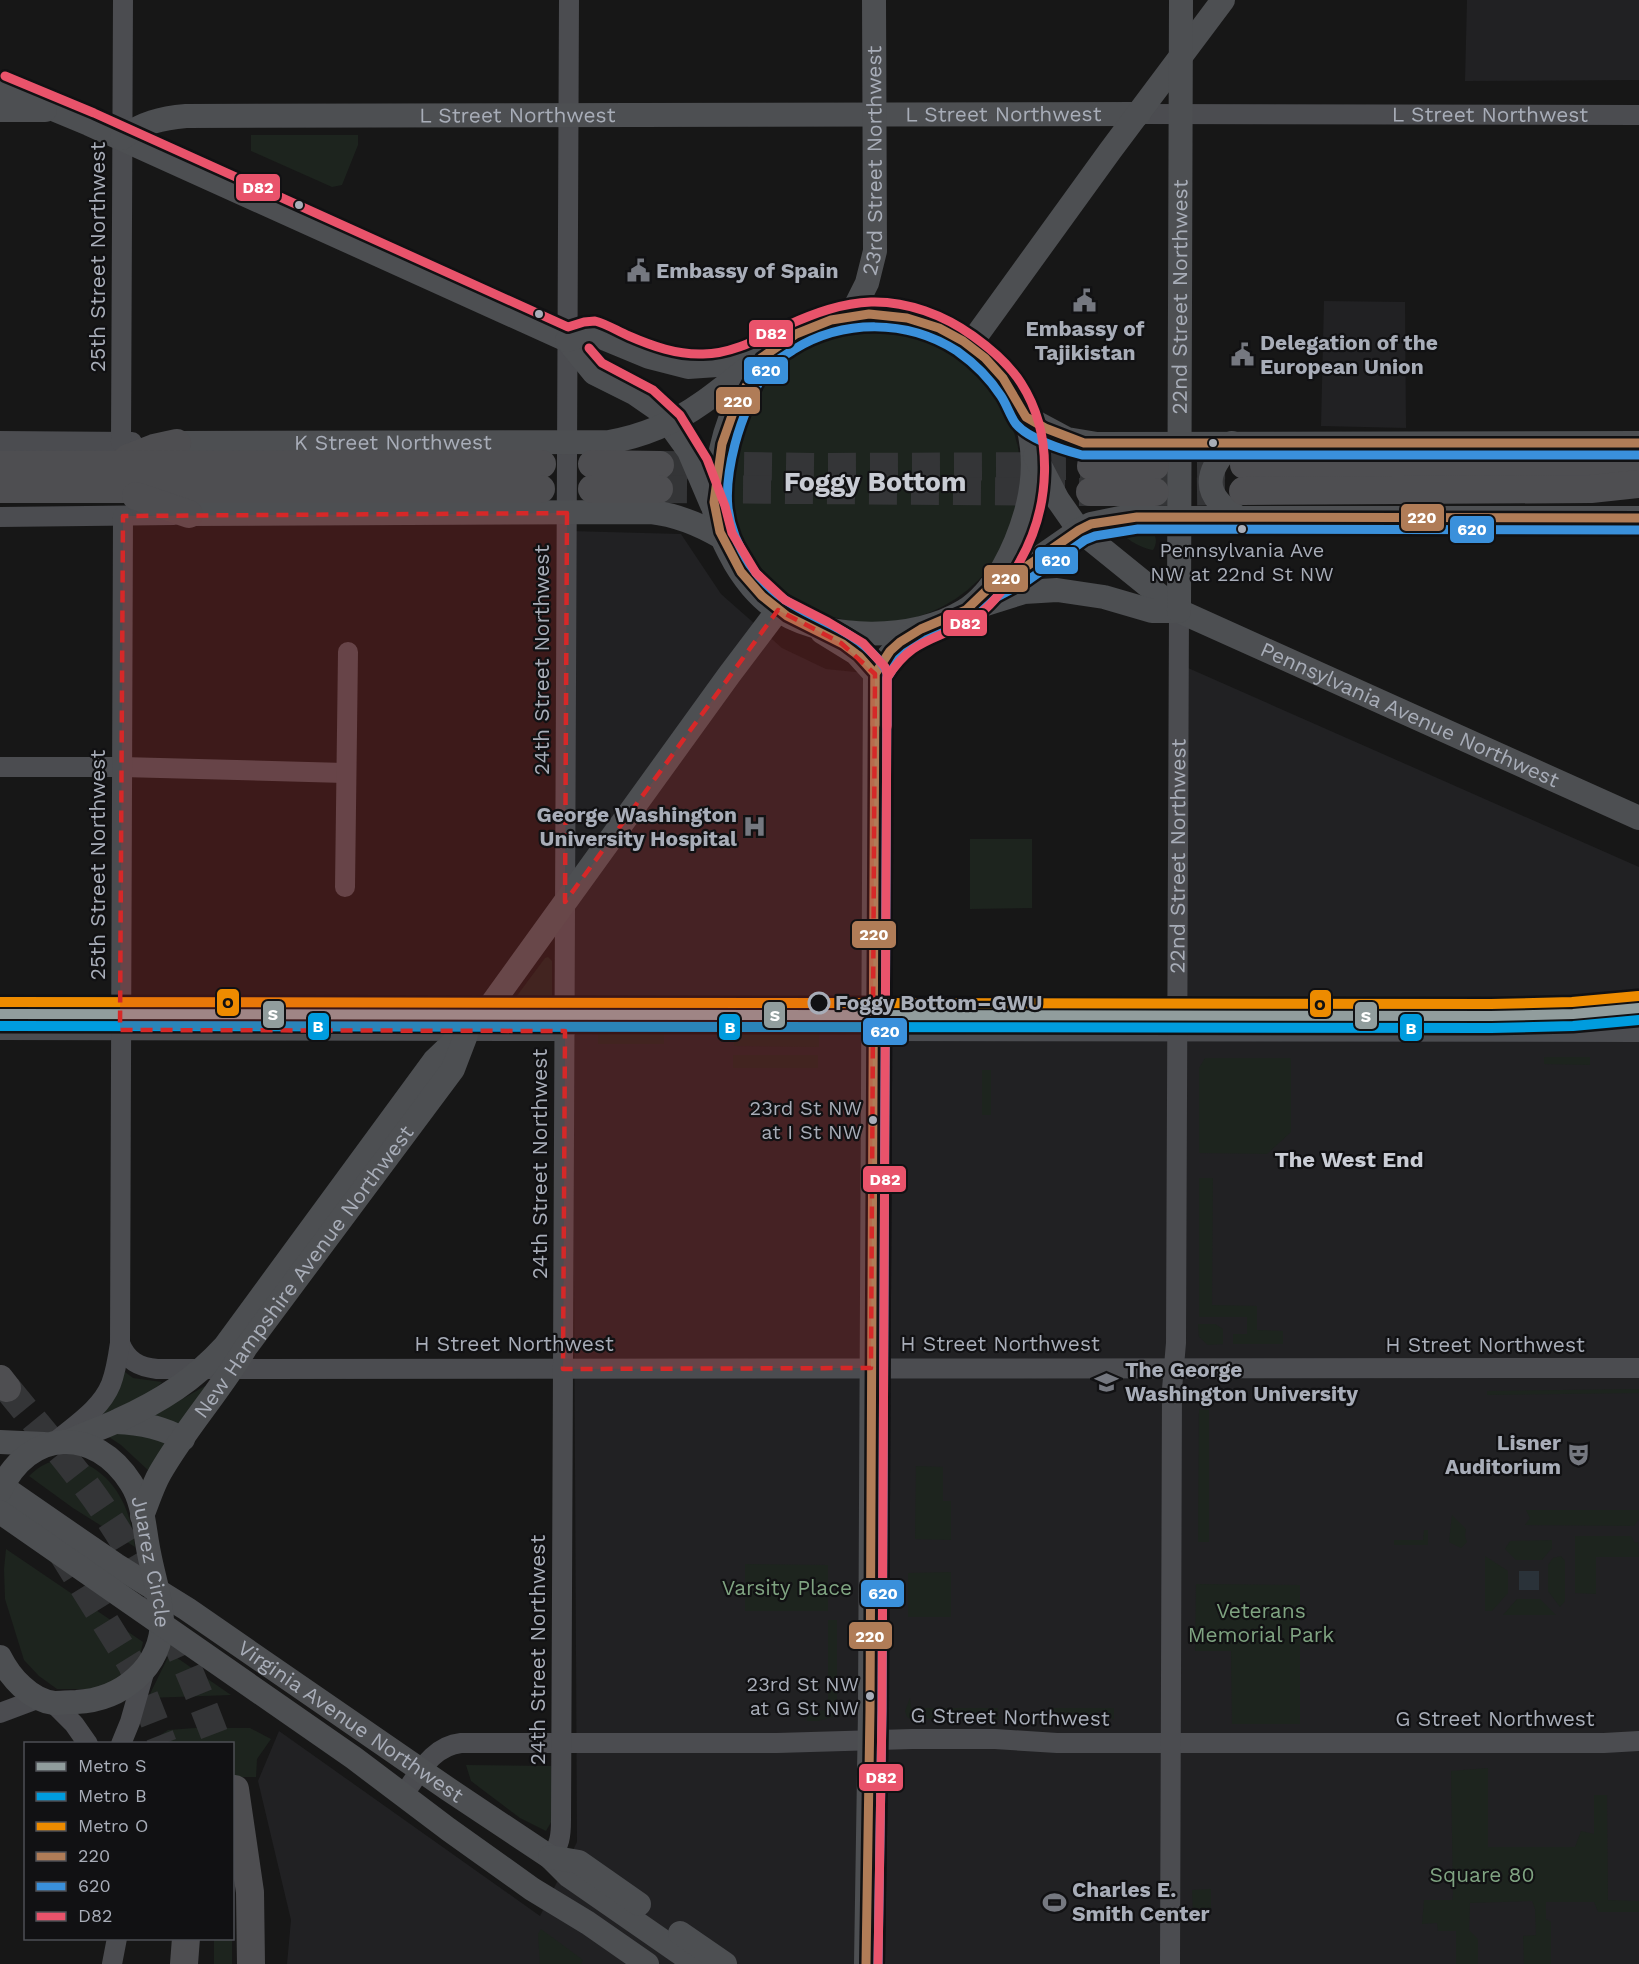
<svg xmlns="http://www.w3.org/2000/svg" width="1639" height="1964" viewBox="0 0 1639 1964" font-family="'Work Sans',sans-serif">
	<rect width="100%" height="100%" fill="#171717"/>
	<g fill="#212123">
		<polygon points="1467,0 1639,0 1639,80 1465,81"/>
		<polygon points="1324,301 1405,302 1406,428 1321,426"/>
		<polygon points="570,531 681,534 721,594 782,648 826,669 875,674 873,1031 1177,1032 1179,664 1639,867 1639,1964 287,1964 291,1920 258,1781 279,1731 540,1916 577,1842"/>
	</g>
	<g fill="#1d241e">
		<polygon points="251,135 358,135 358,145 342,185 332,187 251,151"/>
		<circle cx="875" cy="477" r="146"/>
		<path d="M1141,530L1152,531C1157,537 1157,544 1153,550C1144,549 1128,541 1123,534L1128,531Z"/>
		<polygon points="970,839 1032,839 1032,908 970,909"/>
		<polygon points="548,957 552,961 552,1012 546,1017 509,1016 507,1009 545,958"/>
		<polygon points="735,1018 819,1019 819,1047 734,1046"/>
		<polygon points="599,1020 664,1020 664,1044 598,1044"/>
		<rect x="733" y="1055" width="85" height="13"/>
		<polygon points="1544,1057 1590,1057 1590,1065 1544,1064"/>
		<polygon points="1205,1058 1291,1058 1291,1132 1267,1154 1199,1153 1199,1068"/>
		<rect x="982" y="1070" width="9" height="45"/>
		<polygon points="1199,1178 1213,1178 1212,1305 1257,1306 1257,1330 1283,1331 1283,1344 1233,1344 1233,1334 1247,1334 1247,1317 1199,1317"/>
		<polygon points="1198,1324 1215,1324 1223,1329 1223,1344 1208,1345 1199,1337"/>
		<polygon points="125,1372 133,1378 162,1382 152,1392 104,1414 100,1414"/>
		<polygon points="205,1386 206,1390 179,1426 151,1417"/>
		<polygon points="1639,1389 1639,1393 1487,1395 1487,1391"/>
		<polygon points="1199,1409 1209,1410 1209,1542 1198,1542"/>
		<polygon points="120,1433 126,1433 167,1441 149,1471 121,1445 109,1437"/>
		<path d="M77,1460C115,1474 131,1509 135,1547L73,1508L29,1476C46,1460 54,1460 77,1460Z"/>
		<polygon points="916,1466 943,1467 943,1501 951,1501 951,1540 915,1539"/>
		<polygon points="1526,1510 1639,1510 1639,1519 1634,1526 1525,1525 1530,1518"/>
		<polygon points="1452,1515 1466,1529 1465,1536 1467,1542 1461,1548 1449,1542"/>
		<polygon points="1424,1530 1428,1530 1428,1545 1394,1545 1394,1540 1423,1540"/>
		<polygon points="1575,1536 1631,1536 1635,1543 1638,1542 1639,1557 1596,1557 1596,1594 1575,1593"/>
		<polygon points="1552,1540 1552,1548 1542,1560 1516,1560 1505,1549 1510,1541"/>
		<polygon points="6,1549 143,1642 139,1661 102,1689 57,1689 39,1676 24,1660 5,1599 4,1569"/>
		<polygon points="1485,1556 1508,1571 1508,1593 1492,1611 1485,1611"/>
		<polygon points="1561,1556 1565,1561 1565,1601 1560,1607 1548,1591 1548,1565 1553,1558"/>
		<polygon points="745,1564 828,1565 828,1611 745,1611"/>
		<polygon points="951,1572 951,1617 908,1617 908,1573"/>
		<polygon points="1196,1584 1300,1585 1300,1724 1232,1724 1231,1651 1195,1651"/>
		<polygon points="1517,1599 1540,1599 1556,1615 1503,1615"/>
		<polygon points="828,1620 837,1620 837,1714 834,1714 833,1717 818,1721 807,1721 807,1711 828,1710"/>
		<polygon points="170,1653 231,1695 148,1698"/>
		<polygon points="910,1698 911,1708 998,1708 999,1720 985,1711 966,1719 949,1711 932,1719 910,1719 907,1717 905,1711"/>
		<path d="M1048,1708H1114V1720L1101,1711L1082,1719C1064,1712 1066,1709 1048,1720Z"/>
		<polygon points="195,1728 250,1728 271,1739 257,1759 256,1777 233,1777 232,1744 147,1744 168,1730"/>
		<polygon points="466,1765 551,1766 554,1817 546,1831 520,1818 471,1781"/>
		<polygon points="1488,1768 1488,1847 1575,1847 1581,1831 1594,1834 1594,1795 1607,1795 1608,1900 1639,1901 1639,1912 1598,1912 1594,1902 1546,1902 1546,1919 1551,1922 1551,1964 1524,1964 1523,1936 1536,1935 1535,1909 1532,1901 1470,1903 1469,1930 1478,1939 1478,1964 1456,1964 1456,1931 1438,1931 1437,1923 1422,1924 1424,1900 1452,1900 1453,1896 1451,1771"/>
		<polygon points="1211,1889 1211,1913 1193,1913 1192,1890"/>
		<polygon points="541,1929 583,1960 581,1964 540,1964 538,1934"/>
		<rect x="214" y="1939" width="18" height="25"/>
	</g>
	<rect fill="#2a3239" x="1519" y="1571" width="20" height="19"/>
	<g fill="none" stroke-linecap="round" stroke-linejoin="round">
		<g stroke="#343537" stroke-width="28" stroke-dasharray="28 14" stroke-linecap="butt">
			<polyline points="660,465 817,467 1091,466"/>
			<polyline points="1155,466 1241,465"/>
			<polyline points="659,489 1090,492"/>
			<polyline points="1155,492 1243,491"/>
			<path d="M7,1388C33,1420 60,1451 85,1484C143,1561 184,1653 218,1744"/>
			<polyline points="61,1551 132,1665 163,1744"/>
		</g>
		<g stroke="#4b4c50" stroke-width="20">
			<path id="s1" d="M1139,114L1639,115"/>
			<polyline points="0,441 132,442"/>
			<polyline points="121,442 123,0"/>
			<polyline points="0,517 174,515"/>
			<polyline points="0,767 122,767 345,773"/>
			<polyline points="345,887 348,652"/>
			<polyline points="0,1030 565,1031"/>
			<polyline points="873,1031 1639,1032"/>
			<path d="M120,1343C127,1361 139,1367 157,1369L1639,1368"/>
			<path d="M55,1442C75,1425 101,1409 111,1384C116,1371 118,1357 120,1343L123,516"/>
			<polyline points="53,1703 74,1724 88,1744"/>
			<polyline points="0,1713 40,1698"/>
			<polyline points="121,1744 130,1722 146,1666"/>
			<path d="M403,1795C419,1774 432,1746 461,1743H777L912,1739H995L1057,1743H1604L1639,1741"/>
			<path d="M550,1857C560,1846 561,1835 561,1820L569,0"/>
			<polyline points="112,1964 117,1938"/>
			<path id="s2" d="M1170,1964L1172,1389L1176,1343L1179,611"/>
		</g>
		<g stroke="#4d4f52" stroke-width="24">
			<polyline points="0,87 89,124 567,340 594,373 634,393 660,411 689,451 712,505"/>
			<polyline points="0,110 45,110"/>
			<path id="s3" d="M122,138C141,123 162,118 186,116L1139,114"/>
			<path id="s4" d="M851,315L867,283L875,251L874,0"/>
			<polyline points="567,340 591,333 649,357 688,367 717,365 757,352"/>
			<polyline points="969,346 1110,151 1223,0"/>
			<polyline points="1026,417 1067,439 1097,444 1639,443"/>
			<path id="s5" d="M177,443L609,442C643,436 674,423 702,403C749,370 794,321 855,315C915,309 975,337 1010,387C1035,424 1038,469 1026,512C1016,547 996,591 964,611C915,641 829,641 781,612C759,599 741,576 730,554C723,540 715,525 714,509C714,502 715,493 716,485C720,432 735,403 761,358"/>
			<path d="M1232,443C1205,472 1200,494 1238,517"/>
			<path id="s6" d="M1035,456L1058,500L1079,530L1179,611L1639,818"/>
			<path d="M189,514L651,512C677,515 699,524 721,537"/>
			<polyline points="990,587 1020,571 1079,530 1091,524 1120,518 1639,518"/>
			<polyline points="973,608 1024,592 1057,590 1104,597 1152,611 1179,611"/>
			<path id="s7" d="M1179,611L1181,0"/>
			<polyline points="822,632 856,653 875,674"/>
			<path d="M116,1422C141,1423 162,1427 183,1439"/>
			<polyline points="0,1442 44,1444"/>
			<path d="M68,1442C85,1433 103,1428 119,1420C161,1401 194,1380 225,1346L434,1061L488,1009L729,675L778,610"/>
			<path id="s8" d="M0,1485L116,1565L187,1609L448,1789L550,1857L569,1876L696,1964"/>
			<path id="s9" d="M0,1491C29,1428 95,1426 131,1483C144,1503 144,1530 149,1553C153,1575 161,1598 162,1620C162,1668 121,1700 76,1702C69,1702 61,1703 54,1703C30,1700 10,1677 0,1657"/>
			<polyline points="0,1512 354,1758 448,1829 532,1889 588,1923 647,1964"/>
			<path id="s10" d="M142,1516C148,1502 152,1487 160,1473C185,1429 220,1391 246,1347L453,1069L466,1035"/>
			<polyline points="550,1857 579,1862 639,1904"/>
			<polyline points="680,1933 725,1964"/>
			<path d="M866,1964L870,1710L875,674C889,654 898,644 919,630"/>
		</g>
		<g stroke="#4e4e51" stroke-width="28">
			<polyline points="128,458 154,448 177,443"/>
			<polyline points="592,464 660,465"/>
			<polyline points="0,465 542,464"/>
			<polyline points="1244,465 1591,466 1639,472"/>
			<polyline points="1091,466 1155,466"/>
			<polyline points="0,489 541,489"/>
			<polyline points="592,489 659,489"/>
			<polyline points="1243,491 1591,489 1639,484"/>
			<polyline points="1090,492 1155,492"/>
			<polyline points="136,496 189,514"/>
			<polyline points="0,1379 7,1388"/>
			<polyline points="235,1789 250,1892 251,1964"/>
			<polyline points="184,1964 186,1938"/>
		</g>
		<defs>
			<g id="bus-1">
				<polyline points="875,725 875,674 890,651 900,642 921,629 966,610 990,587 1020,571 1079,530 1091,524 1137,517 1639,518"/>
				<polyline points="866,1964 870,1710 875,674 859,656 843,644 787,616 762,596 741,572 720,532 714,502 722,444 735,407 761,358 796,334 831,320 869,314 907,318 939,328 963,341 985,358 1003,378 1026,417 1045,428 1084,443 1639,443"/>
			</g>
			<g id="bus-2">
				<polyline points="887,725 887,678 899,659 907,652 926,640 972,620 997,597 1027,581 1085,540 1095,536 1138,529 1639,530"/>
				<path d="M878,1964L882,1710L887,673C885,667 881,663 877,658C852,630 824,624 793,605C776,595 761,581 750,565C723,523 723,491 735,444C740,425 757,378 771,365C777,359 786,355 793,350C843,319 907,319 957,351C974,363 990,379 1001,396C1007,405 1010,416 1016,424C1029,439 1063,450 1082,455H1639"/>
			</g>
			<g id="bus-3">
				<path d="M5,76L94,113L568,327L584,322L595,321C607,324 617,331 629,336C652,346 677,355 703,354C733,354 762,337 788,325C815,313 842,303 871,302C907,301 944,315 973,336C991,349 1009,364 1021,383C1055,436 1050,508 1020,561C1009,582 995,604 975,617C938,642 914,635 887,678L882,1710L878,1964"/>
				<polyline points="589,348 602,363 653,390 680,415 707,459 725,506 732,533 756,573 785,600 828,622 863,643 885,667 887,674 887,727"/>
			</g>
		</defs>
		<use href="#bus-1" stroke="#111113" stroke-width="14"/>
		<use href="#bus-2" stroke="#111113" stroke-width="14"/>
		<use href="#bus-3" stroke="#111113" stroke-width="14"/>
		<use href="#bus-1" stroke="#b07c57" stroke-width="9"/>
		<use href="#bus-2" stroke="#3a90db" stroke-width="9"/>
		<use href="#bus-3" stroke="#e9536b" stroke-width="9"/>
		<defs>
			<polyline id="metro-1" points="0,1014 1491,1016 1573,1014 1639,1008"/>
			<polyline id="metro-2" points="0,1026 1491,1028 1573,1026 1639,1020"/>
			<polyline id="metro-3" points="0,1002 1491,1004 1572,1002 1638,996"/>
		</defs>
		<use href="#metro-1" stroke="#111113" stroke-width="15"/>
		<use href="#metro-2" stroke="#111113" stroke-width="15"/>
		<use href="#metro-3" stroke="#111113" stroke-width="15"/>
		<use href="#metro-1" stroke="#919d9d" stroke-width="10"/>
		<use href="#metro-2" stroke="#009cde" stroke-width="10"/>
		<use href="#metro-3" stroke="#ed8b00" stroke-width="10"/>
	</g>
	<path fill="#d62828" fill-opacity="0.2" stroke="#d62828" stroke-width="4.5" stroke-dasharray="12 8" stroke-linejoin="round" d="M567,513L565,902L778,610L841,643L875,674L871,1368L563,1369L565,1031L120,1030L123,516Z"/>
	<defs>
		<symbol id="civic-bare" viewBox="-9 -9 18 18"><path d="M-.6-6.5H3V-4.5H.6V-3L4-1V1h2V6H-6V1h2V-1L-.6-3ZM-1.2 2.5V6h2.4V2.5Z" fill="#757880" stroke="#111113" stroke-width="2.5" paint-order="stroke"/></symbol>
		<symbol id="hospital-bare" viewBox="-9 -9 18 18"><path d="M-5-5h3v3.5h4V-5h3V5h-3V1.5h-4V5h-3Z" fill="#757880" stroke="#111113" stroke-width="2.5" paint-order="stroke"/></symbol>
		<symbol id="university-bare" viewBox="-9 -9 18 18"><path d="M0-5L7-2L0 1L-7-2ZM-4 1L0 2.5L4 1V4Q0 6-4 4Z" fill="#757880" stroke="#111113" stroke-width="2.5" paint-order="stroke"/></symbol>
		<symbol id="theatre-bare" viewBox="-9 -9 18 18"><path d="M-5-5.5Q0-4 5-5.5V0Q5 5 0 6Q-5 5-5 0ZM-3.3-2.5H-1v1.5H-3.3ZM1-2.5H3.3v1.5H1ZM-2.8 1Q0 5.5 2.8 1Z" fill="#757880" stroke="#111113" stroke-width="2.5" paint-order="stroke"/></symbol>
		<symbol id="stadium-bare" viewBox="-9 -9 18 18"><path d="M0-5a6.5 5 0 1 0 0 10a6.5 5 0 1 0 0-10ZM-3.5-1.8h7v3.6h-7Z" fill="#757880" stroke="#111113" stroke-width="2.5" paint-order="stroke"/></symbol>
	</defs>
	<g fill-rule="evenodd">
		<use href="#civic-bare" x="622" y="254" width="33" height="33"/>
		<use href="#civic-bare" x="1068" y="284" width="33" height="33"/>
		<use href="#civic-bare" x="1226" y="338" width="33" height="33"/>
		<use href="#hospital-bare" x="738" y="810" width="33" height="33"/>
		<use href="#university-bare" x="1090" y="1366" width="33" height="33"/>
		<use href="#theatre-bare" x="1562" y="1438" width="33" height="33"/>
		<use href="#stadium-bare" x="1038" y="1886" width="33" height="33"/>
	</g>
	<g fill="#a8adb8" stroke="#111113" stroke-width="2">
		<circle cx="299" cy="205" r="5"/>
		<circle cx="539" cy="314" r="5"/>
		<circle cx="1213" cy="443" r="5"/>
		<circle cx="1242" cy="529" r="5"/>
		<circle cx="873" cy="1120" r="5"/>
		<circle cx="870" cy="1696" r="5"/>
	</g>
	<circle fill="#111113" stroke="#a8adb8" stroke-width="3" cx="819" cy="1003" r="10"/>
	<g text-anchor="middle" stroke-width="4.5" stroke-linejoin="round" paint-order="stroke">
		<g font-size="20" fill="#a8adb8" stroke="#111113" text-anchor="end">
			<text x="1242" y="557" text-anchor="middle">Pennsylvania Ave<tspan x="1242" dy="24">NW at 22nd St NW</tspan></text>
			<text x="862" y="1115">23rd St NW<tspan x="862" dy="24">at I St NW</tspan></text>
			<text x="859" y="1691">23rd St NW<tspan x="859" dy="24">at G St NW</tspan></text>
		</g>
		<g font-size="21" fill="#a8adb8" stroke="#111113">
			<text dy="7" stroke="none"><textPath href="#s3" startOffset="886">L Street Northwest</textPath></text>
			<text dy="7" stroke="none"><textPath href="#s3" startOffset="400">L Street Northwest</textPath></text>
			<text dy="7" stroke="none"><textPath href="#s1" startOffset="351">L Street Northwest</textPath></text>
			<text dy="7" stroke="none"><textPath href="#s4" startOffset="159">23rd Street Northwest</textPath></text>
			<text transform="translate(98 257) rotate(-90)" y="7">25th Street Northwest</text>
			<text dy="7" stroke="none"><textPath href="#s7" startOffset="314">22nd Street Northwest</textPath></text>
			<text dy="7" stroke="none"><textPath href="#s5" startOffset="216">K Street Northwest</textPath></text>
			<text transform="translate(542 660) rotate(-90)" y="7">24th Street Northwest</text>
			<text dy="7" stroke="none"><textPath href="#s6" startOffset="468">Pennsylvania Avenue Northwest</textPath></text>
			<text dy="7" stroke="none"><textPath href="#s2" startOffset="1108">22nd Street Northwest</textPath></text>
			<text transform="translate(98 865) rotate(-90)" y="7">25th Street Northwest</text>
			<text transform="translate(540 1164) rotate(-90)" y="7">24th Street Northwest</text>
			<text dy="7" stroke="none"><textPath href="#s10" startOffset="294">New Hampshire Avenue Northwest</textPath></text>
			<text x="514" y="1351">H Street Northwest</text>
			<text x="1000" y="1351">H Street Northwest</text>
			<text x="1485" y="1352">H Street Northwest</text>
			<text dy="7" stroke="none"><textPath href="#s9" startOffset="249">Juarez Circle</textPath></text>
			<text transform="translate(538 1650) rotate(-90)" y="7">24th Street Northwest</text>
			<text transform="translate(1010 1717) rotate(1)" y="7">G Street Northwest</text>
			<text x="1495" y="1726">G Street Northwest</text>
			<text dy="7" stroke="none"><textPath href="#s8" startOffset="423">Virginia Avenue Northwest</textPath></text>
		</g>
		<g font-size="21" font-weight="bold" fill="#a8adb8" stroke="#111113" text-anchor="start">
			<text x="656" y="278">Embassy of Spain</text>
			<text x="1085" y="336" text-anchor="middle">Embassy of<tspan x="1085" dy="24">Tajikistan</tspan></text>
			<text x="1260" y="350">Delegation of the<tspan x="1260" dy="24">European Union</tspan></text>
			<text x="737" y="822" text-anchor="end">George Washington<tspan x="737" dy="24">University Hospital</tspan></text>
			<text x="1125" y="1377">The George<tspan x="1125" dy="24">Washington University</tspan></text>
			<text x="1561" y="1450" text-anchor="end">Lisner<tspan x="1561" dy="24">Auditorium</tspan></text>
			<text x="1072" y="1897">Charles E.<tspan x="1072" dy="24">Smith Center</tspan></text>
		</g>
		<g font-size="21" font-weight="bold" fill="#a8adb8" stroke="#111113" text-anchor="start">
			<text x="835" y="1010">Foggy Bottom–GWU</text>
		</g>
		<g font-size="21" fill="#7fa381" stroke="#111113">
			<text x="787" y="1595">Varsity Place</text>
			<text x="1261" y="1618">Veterans<tspan x="1261" dy="24">Memorial Park</tspan></text>
			<text x="1482" y="1882">Square 80</text>
		</g>
		<g font-size="22" font-weight="bold" fill="#c9ccd4" stroke="#111113">
			<text x="1349" y="1167">The West End</text>
		</g>
		<g font-size="27" font-weight="bold" fill="#c9ccd4" stroke="#111113">
			<text x="875" y="491">Foggy Bottom</text>
		</g>
	</g>
	<g stroke="#111113" stroke-width="2">
		<rect x="235" y="173" width="46" height="29" rx="6" fill="#e9536b"/>
		<rect x="748" y="319" width="46" height="29" rx="6" fill="#e9536b"/>
		<rect x="743" y="356" width="46" height="29" rx="6" fill="#3a90db"/>
		<rect x="715" y="386" width="46" height="29" rx="6" fill="#b07c57"/>
		<rect x="1400" y="503" width="45" height="29" rx="6" fill="#b07c57"/>
		<rect x="1449" y="515" width="46" height="29" rx="6" fill="#3a90db"/>
		<rect x="1034" y="546" width="45" height="29" rx="6" fill="#3a90db"/>
		<rect x="983" y="564" width="46" height="29" rx="6" fill="#b07c57"/>
		<rect x="942" y="609" width="46" height="28" rx="6" fill="#e9536b"/>
		<rect x="851" y="920" width="46" height="29" rx="6" fill="#b07c57"/>
		<rect x="216" y="988" width="24" height="29" rx="6" fill="#ed8b00"/>
		<rect x="1309" y="989" width="23" height="29" rx="6" fill="#ed8b00"/>
		<rect x="262" y="1000" width="23" height="29" rx="6" fill="#919d9d"/>
		<rect x="763" y="1001" width="23" height="28" rx="6" fill="#919d9d"/>
		<rect x="1354" y="1001" width="24" height="29" rx="6" fill="#919d9d"/>
		<rect x="307" y="1012" width="23" height="29" rx="6" fill="#009cde"/>
		<rect x="718" y="1013" width="23" height="28" rx="6" fill="#009cde"/>
		<rect x="1399" y="1013" width="24" height="29" rx="6" fill="#009cde"/>
		<rect x="862" y="1017" width="46" height="29" rx="6" fill="#3a90db"/>
		<rect x="862" y="1165" width="45" height="28" rx="6" fill="#e9536b"/>
		<rect x="860" y="1579" width="45" height="29" rx="6" fill="#3a90db"/>
		<rect x="848" y="1621" width="45" height="29" rx="6" fill="#b07c57"/>
		<rect x="858" y="1763" width="46" height="29" rx="6" fill="#e9536b"/>
	</g>
	<g font-size="16" text-anchor="middle" font-weight="bold" fill="#fff">
		<text x="258" y="193">D82</text>
		<text x="771" y="339">D82</text>
		<text x="766" y="376">620</text>
		<text x="738" y="407">220</text>
		<text x="1422" y="523">220</text>
		<text x="1472" y="535">620</text>
		<text x="1056" y="566">620</text>
		<text x="1006" y="584">220</text>
		<text x="965" y="629">D82</text>
		<text x="874" y="940">220</text>
		<text x="273" y="1020">S</text>
		<text x="775" y="1021">S</text>
		<text x="1366" y="1022">S</text>
		<text x="318" y="1032">B</text>
		<text x="730" y="1033">B</text>
		<text x="1411" y="1034">B</text>
		<text x="885" y="1037">620</text>
		<text x="885" y="1185">D82</text>
		<text x="883" y="1599">620</text>
		<text x="870" y="1642">220</text>
		<text x="881" y="1783">D82</text>
	</g>
	<g font-size="16" text-anchor="middle" font-weight="bold" fill="#111">
		<text x="228" y="1008">O</text>
		<text x="1320" y="1010">O</text>
	</g>
	<rect x="24" y="1742" width="210" height="198" fill="#111113" stroke="#4d4f55" stroke-width="1.5"/>
	<rect x="36" y="1762" width="30" height="9" fill="#919d9d" stroke="#4d4f55" stroke-width="1.5"/>
	<text x="78" y="1772" font-size="18" fill="#a8adb8">Metro S</text>
	<rect x="36" y="1792" width="30" height="9" fill="#009cde" stroke="#4d4f55" stroke-width="1.5"/>
	<text x="78" y="1802" font-size="18" fill="#a8adb8">Metro B</text>
	<rect x="36" y="1822" width="30" height="9" fill="#ed8b00" stroke="#4d4f55" stroke-width="1.5"/>
	<text x="78" y="1832" font-size="18" fill="#a8adb8">Metro O</text>
	<rect x="36" y="1852" width="30" height="9" fill="#b07c57" stroke="#4d4f55" stroke-width="1.5"/>
	<text x="78" y="1862" font-size="18" fill="#a8adb8">220</text>
	<rect x="36" y="1882" width="30" height="9" fill="#3a90db" stroke="#4d4f55" stroke-width="1.5"/>
	<text x="78" y="1892" font-size="18" fill="#a8adb8">620</text>
	<rect x="36" y="1912" width="30" height="9" fill="#e9536b" stroke="#4d4f55" stroke-width="1.5"/>
	<text x="78" y="1922" font-size="18" fill="#a8adb8">D82</text>
</svg>
